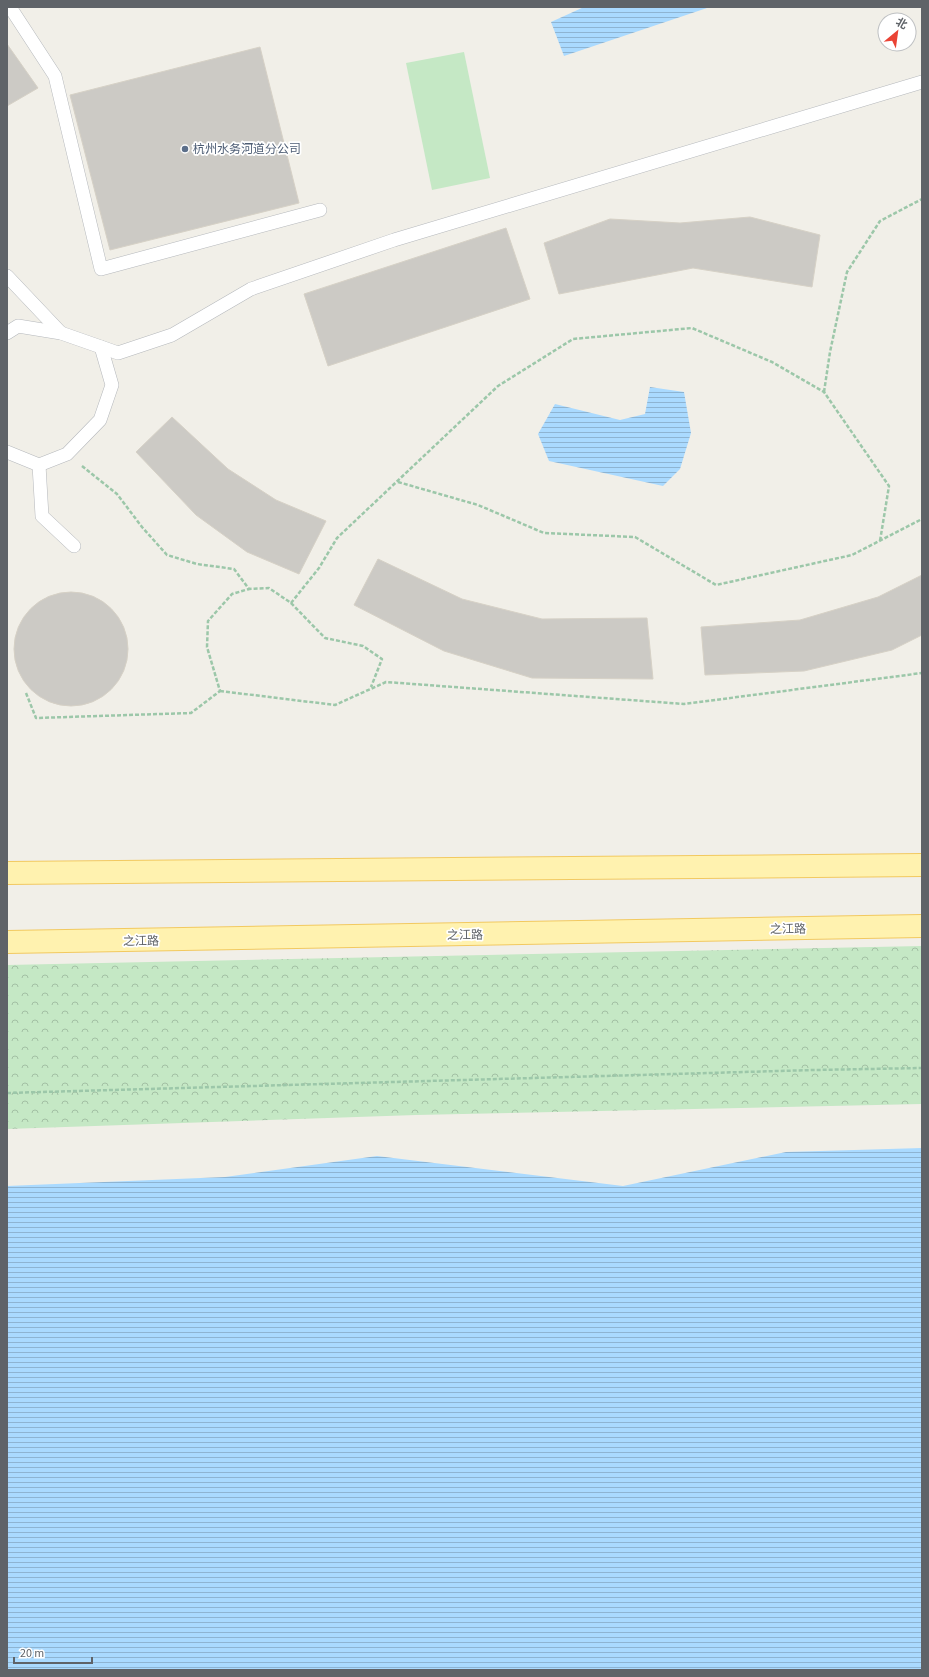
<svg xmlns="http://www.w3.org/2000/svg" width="929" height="1677" viewBox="0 0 929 1677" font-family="'Source Sans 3','Noto Sans SC',sans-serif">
	<defs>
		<pattern id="park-crowns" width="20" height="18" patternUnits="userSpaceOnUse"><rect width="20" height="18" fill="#c5e8c5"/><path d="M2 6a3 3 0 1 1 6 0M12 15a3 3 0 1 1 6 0" fill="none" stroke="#a3c0a4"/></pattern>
		<pattern id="water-rules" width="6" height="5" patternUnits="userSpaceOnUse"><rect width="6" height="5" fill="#aadaff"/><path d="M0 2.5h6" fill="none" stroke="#8eb4d2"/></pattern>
	</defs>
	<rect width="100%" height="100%" fill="#f1efe8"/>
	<polygon fill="url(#park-crowns)" points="922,946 922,1104 416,1115 7,1129 7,965"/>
	<polygon fill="#c5e8c5" points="464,52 490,178 432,190 406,63"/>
	<g fill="url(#water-rules)">
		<polygon points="584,7 710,7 564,56 551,22"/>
		<polygon points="650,387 684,392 691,433 680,469 663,486 549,461 538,434 555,404 620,420 645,414"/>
		<polygon points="922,1148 922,1670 7,1670 7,1186 225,1177 377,1156 623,1186 786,1152"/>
	</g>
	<g fill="#cccac5" stroke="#d6d1c6">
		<polygon points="7,44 38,88 7,106"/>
		<polygon points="260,47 299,203 110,250 70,95"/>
		<polygon points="750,217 820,235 812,287 693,268 559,294 544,243 610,219 680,223"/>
		<polygon points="506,228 530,299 328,366 304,294"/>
		<polygon points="172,417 228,469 276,500 326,521 299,574 247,552 196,515 136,452"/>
		<polygon points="378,559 462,599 542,619 647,618 653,679 532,678 444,651 354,605"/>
		<polygon points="922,575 922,635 892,650 804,671 705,675 701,627 800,620 878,597"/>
		<circle cx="71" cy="649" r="57"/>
	</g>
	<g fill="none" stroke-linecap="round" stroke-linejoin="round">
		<defs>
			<g id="lane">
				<polyline points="10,7 55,76 101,269 320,210"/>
				<polyline points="7,276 61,333"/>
				<polyline points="7,333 18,326 61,333 101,347 112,385 100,420 67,454 39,465 7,452"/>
				<polyline points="101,347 118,353 172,335 251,289 394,240 922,82"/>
				<polyline points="39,465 42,516 74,546"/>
			</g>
			<g id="primary">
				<polyline points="7,873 922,865"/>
				<polyline points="7,942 922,926"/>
			</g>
		</defs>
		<use href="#lane" stroke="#b5b8bc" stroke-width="14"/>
		<use href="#primary" stroke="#f2c960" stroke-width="24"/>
		<g stroke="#9cc7a9" stroke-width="2.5" stroke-dasharray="4 2" stroke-linecap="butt">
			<polyline points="824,392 830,352 847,272 880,221 922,199"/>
			<polyline points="82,466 117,494 142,527 167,555 197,564 234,569 249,589 269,588 291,603 319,568 337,538 498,386 573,339 692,328 772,362 824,392 889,486 880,541"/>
			<polyline points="398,482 478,505 544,533 635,537 716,585 852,555 922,519"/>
			<polyline points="291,603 325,638 363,646 382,659 371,687"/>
			<polyline points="220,691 335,705 386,682 684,704 922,673"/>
			<polyline points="26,693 36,718 191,713 220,691 207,647 208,621 232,594 249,589"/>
			<polyline points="7,1093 814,1070 922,1068"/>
		</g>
		<use href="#lane" stroke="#fff" stroke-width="13"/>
		<use href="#primary" stroke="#fff2af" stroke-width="22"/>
	</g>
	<circle fill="#5c6f8a" stroke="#fff" stroke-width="1.5" cx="185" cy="149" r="4"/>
	<g text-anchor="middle" stroke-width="3.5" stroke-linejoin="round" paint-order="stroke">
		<g font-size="12" fill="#4e5e75" stroke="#fff" text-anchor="start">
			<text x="193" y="153">杭州水务河道分公司</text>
		</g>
		<g font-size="12" fill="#5f6368" stroke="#fff">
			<text transform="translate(788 929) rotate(-1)" y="4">之江路</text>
			<text transform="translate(465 935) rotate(-1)" y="4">之江路</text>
			<text transform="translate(141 941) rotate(-1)" y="4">之江路</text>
		</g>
	</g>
	<rect width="929" height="1677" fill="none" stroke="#5f6368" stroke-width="16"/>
	<g transform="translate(897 32) rotate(29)"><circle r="19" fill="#ffffff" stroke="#bfc1c3"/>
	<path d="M0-3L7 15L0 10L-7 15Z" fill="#ea4335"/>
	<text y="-6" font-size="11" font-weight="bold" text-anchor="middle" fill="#5f6368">北</text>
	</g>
	<path d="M14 1657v6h78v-6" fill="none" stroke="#5f6368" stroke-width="2"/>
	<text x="20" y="1657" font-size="12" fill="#5f6368" stroke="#ffffff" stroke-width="3" paint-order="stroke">20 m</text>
</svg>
